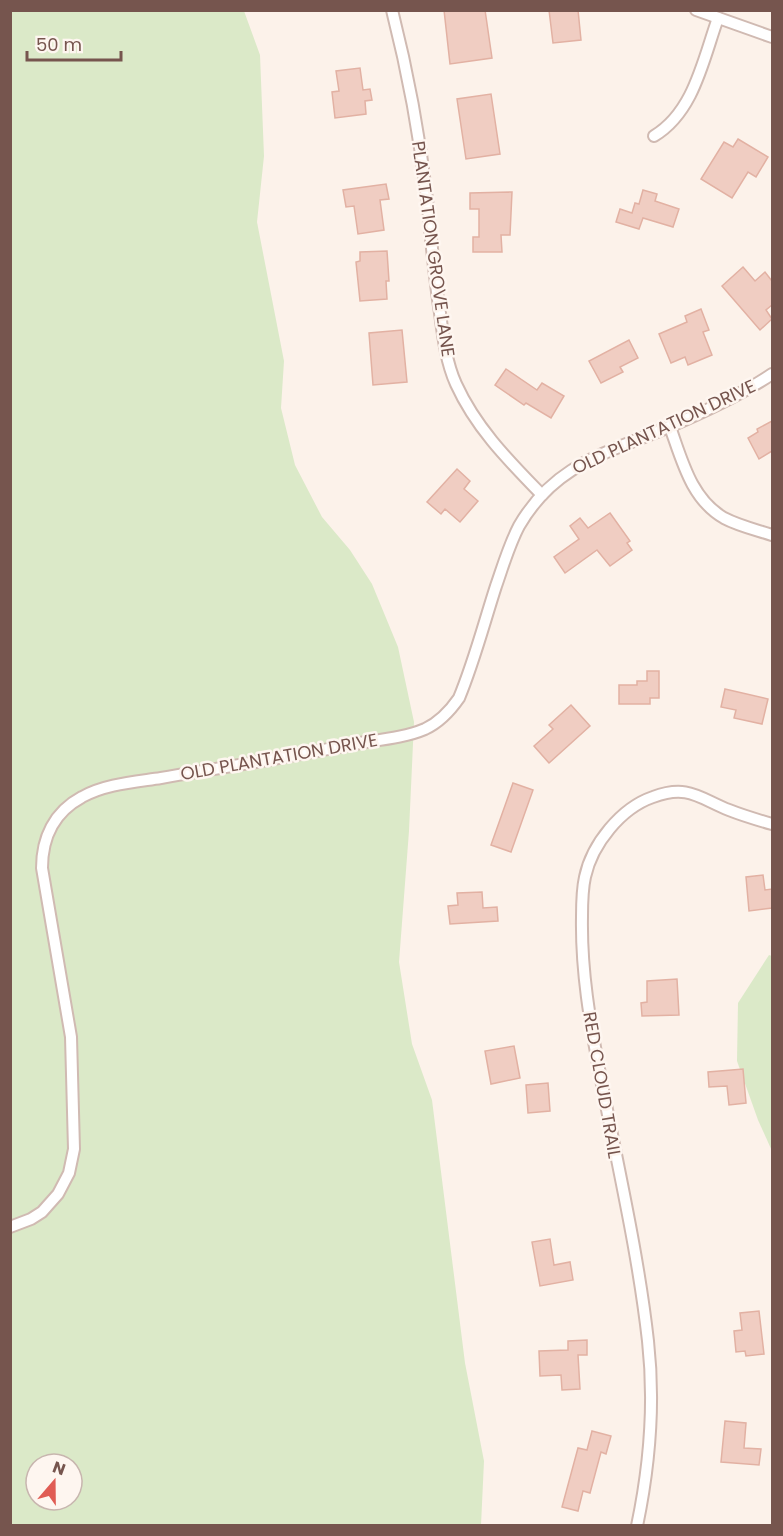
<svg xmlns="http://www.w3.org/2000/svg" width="783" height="1536" viewBox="0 0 783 1536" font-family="Poppins,sans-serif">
	<rect width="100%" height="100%" fill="#fcf2ea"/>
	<g fill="#dbe9c8" fill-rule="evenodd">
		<path d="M10,11H244L260,55L264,156L257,222L284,361L281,408L295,465L322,517L350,550L372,584L398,647L414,722L409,831L399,962L412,1044L432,1100L465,1363L484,1461L481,1525H11ZM36,1464H72V1500H36Z"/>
		<polygon points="769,955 772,956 772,1151 758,1120 737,1061 738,1003"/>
	</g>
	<g fill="#f0cdc2" stroke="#e2b1a3" stroke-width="1.5">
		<polygon points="444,10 485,10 492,58 450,64"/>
		<polygon points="549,10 578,10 581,40 553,43"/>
		<polygon points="360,68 363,90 370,89 372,100 365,101 366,114 335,118 332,92 339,91 336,71"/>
		<polygon points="491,94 500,154 466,159 457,99"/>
		<polygon points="738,139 768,157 756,177 748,172 732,198 701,179 724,142 733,147"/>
		<polygon points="386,184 389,199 380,200 384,230 358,234 354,206 346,207 343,190"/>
		<polygon points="643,190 657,194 655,201 679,209 673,227 643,218 639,229 616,222 620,209 632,213 635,203 639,204"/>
		<polygon points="512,192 510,235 501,235 502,252 473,252 473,237 479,237 479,209 470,209 470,193"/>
		<polygon points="387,251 389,281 386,281 387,299 360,301 356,262 360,261 360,252"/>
		<polygon points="743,267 755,281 765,272 772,281 772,305 766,310 772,319 760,330 722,286"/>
		<polygon points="701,309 709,330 703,332 712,355 688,365 685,357 671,363 659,334 687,322 685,316"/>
		<polygon points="402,330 407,382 373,385 369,333"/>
		<polygon points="629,340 638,358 620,367 623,372 601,383 589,361"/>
		<polygon points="506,369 537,390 542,383 564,396 551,418 526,403 524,405 495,385"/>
		<polygon points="772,421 772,451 759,459 748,438 758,432 757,429"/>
		<polygon points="457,469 470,481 464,489 478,501 460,522 445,509 441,514 427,502"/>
		<polygon points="610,513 630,541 627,543 632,550 610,566 597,550 565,573 554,557 579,539 570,526 580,518 588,528"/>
		<polygon points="647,671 659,671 659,698 650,698 650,704 619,704 619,685 637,685 637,681 647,681"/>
		<polygon points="725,689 768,699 762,724 734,718 736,710 721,707"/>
		<polygon points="571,705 590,726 549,763 534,746 553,729 549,725"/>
		<polygon points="513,783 533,790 511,852 491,845"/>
		<polygon points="763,875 765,890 772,889 772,908 749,911 746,877"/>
		<polygon points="482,892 483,908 497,907 498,921 450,924 448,906 458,905 457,893"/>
		<polygon points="677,979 679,1015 642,1016 641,1003 647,1002 647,981"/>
		<polygon points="514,1046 520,1078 491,1084 485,1051"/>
		<polygon points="743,1069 746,1103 729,1105 727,1086 709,1087 708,1072"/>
		<polygon points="548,1083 550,1111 528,1113 526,1085"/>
		<polygon points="550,1239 554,1265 570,1262 573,1280 540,1286 532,1242"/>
		<polygon points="759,1311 764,1354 746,1356 745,1351 736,1352 734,1331 742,1330 740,1313"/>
		<polygon points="587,1340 587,1355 578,1355 580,1389 562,1390 561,1375 540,1376 539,1351 568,1350 568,1341"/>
		<polygon points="725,1421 746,1423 744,1448 761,1449 759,1465 721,1462"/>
		<polygon points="592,1431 611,1436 606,1454 601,1452 590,1493 583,1491 578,1511 562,1507 578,1448 587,1450"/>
	</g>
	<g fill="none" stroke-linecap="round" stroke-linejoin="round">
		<defs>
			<g id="minor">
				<path d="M392,10C407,69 420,139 427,199C431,237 434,275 440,313C443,336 446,362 456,384C476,428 508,460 542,495"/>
				<polyline points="696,10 772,37"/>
				<path d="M654,136C694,112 703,60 718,18"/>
				<path d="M670,427C682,460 691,499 724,518C739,526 757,530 772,535"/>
				<path d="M10,1227L31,1219L42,1212L58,1194L69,1173L74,1149L71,1037L42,868C42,838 54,812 82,797C105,784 135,782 161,778C226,767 290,757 354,744C377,740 404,738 425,729C440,722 450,711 459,698C474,662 484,623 496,586C503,566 509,545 519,526C556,462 609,453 671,426C706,411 741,395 772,374"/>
				<path d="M637,1526C650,1464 655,1404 648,1341C638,1252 617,1163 600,1074C590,1022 581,971 582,917C582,904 582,890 585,877C592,844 621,808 653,797C688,784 699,798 729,810C744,816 758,820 772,824"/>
			</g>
		</defs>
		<use href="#minor" stroke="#d0bab2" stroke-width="14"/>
		<use href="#minor" stroke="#fff" stroke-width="10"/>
	</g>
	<g text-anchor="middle" stroke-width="5" stroke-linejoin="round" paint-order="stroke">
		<g font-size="18" fill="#76554e" stroke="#fef6f0">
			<text transform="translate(433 249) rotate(82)" y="6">PLANTATION GROVE LANE</text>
			<text transform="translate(664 427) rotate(-25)" y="6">OLD PLANTATION DRIVE</text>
			<text transform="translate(279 757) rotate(-10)" y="6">OLD PLANTATION DRIVE</text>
			<text transform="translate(602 1085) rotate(80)" y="6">RED CLOUD TRAIL</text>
		</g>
	</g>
	<rect width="783" height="1536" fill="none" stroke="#76554e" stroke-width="24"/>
	<g transform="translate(54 1482) rotate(20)"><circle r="28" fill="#fef6f0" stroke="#c8b6af" stroke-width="1.5"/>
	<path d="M0-4.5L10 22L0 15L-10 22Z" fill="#e05c54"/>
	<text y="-9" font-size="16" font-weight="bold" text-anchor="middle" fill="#76554e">N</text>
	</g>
	<path d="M27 51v9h94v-9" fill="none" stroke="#76554e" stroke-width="3"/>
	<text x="36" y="51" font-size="18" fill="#76554e" stroke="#fef6f0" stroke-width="4.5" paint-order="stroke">50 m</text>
</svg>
